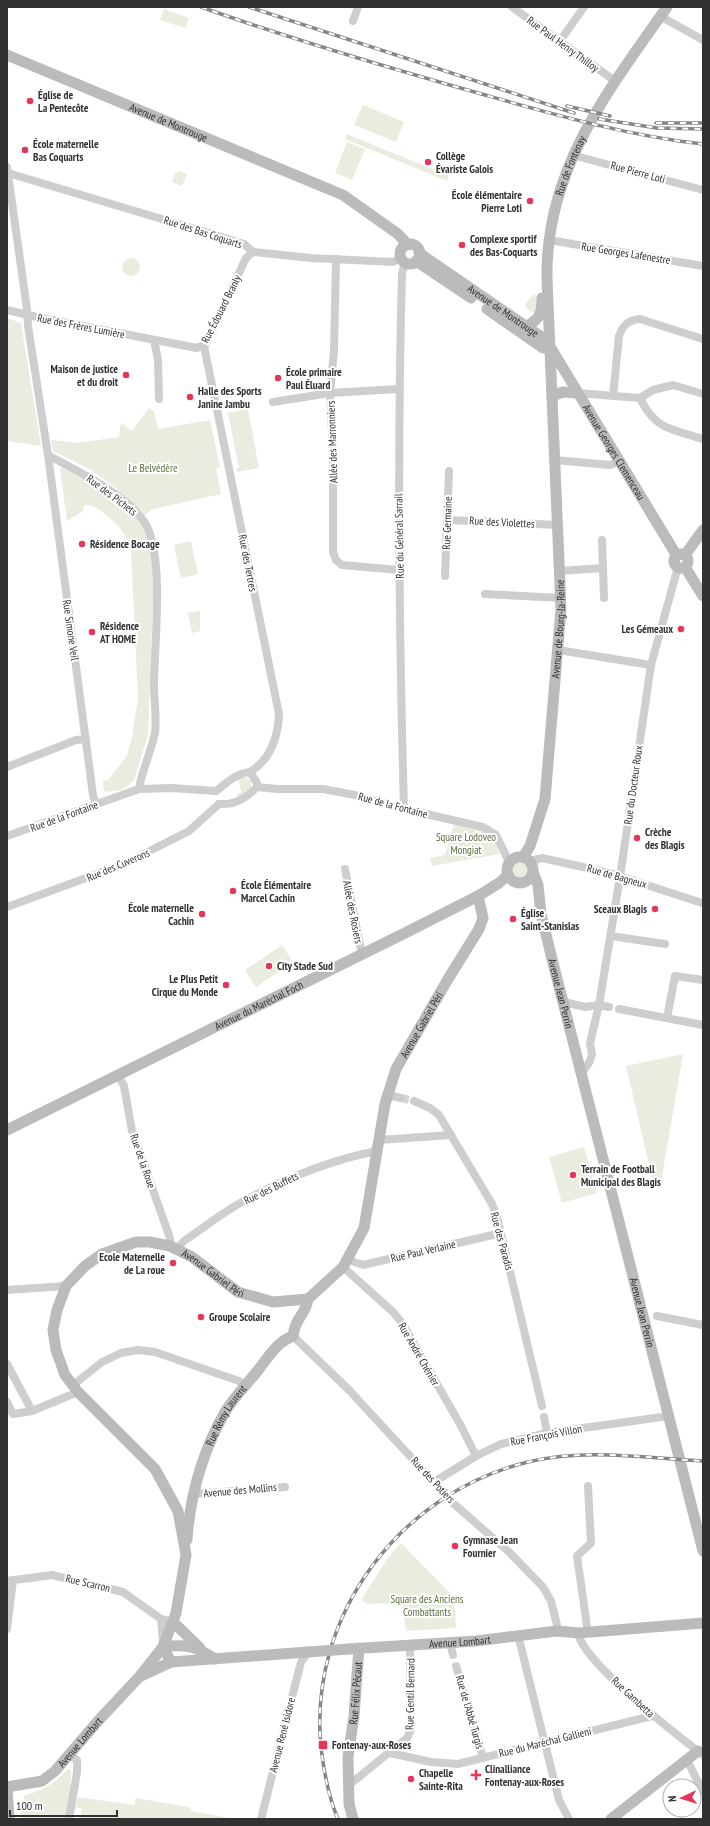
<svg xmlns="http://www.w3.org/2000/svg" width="710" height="1826" viewBox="0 0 710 1826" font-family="'PT Sans Narrow',sans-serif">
	<rect width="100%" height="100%" fill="#fff"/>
	<g fill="#e8eddf">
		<polygon points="164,9 189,18 185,28 160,20"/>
		<polygon points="363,105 404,122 396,142 354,125"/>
		<polygon points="347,134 449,176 447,181 345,139"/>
		<polygon points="347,142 365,149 352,180 335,173"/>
		<polygon points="179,171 187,174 182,186 172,182 175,173"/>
		<circle cx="131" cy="267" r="9"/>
		<polygon points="534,294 537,297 537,310 533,313 525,307 526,303"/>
		<polygon points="7,318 21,323 41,446 7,441"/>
		<polygon points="149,408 154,411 158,429 210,420 220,467 216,468 221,494 153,509 145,515 116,488 91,470 53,451 51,440 77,443 119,437 121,423 132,431"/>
		<polygon points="248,409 259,468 237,472 236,469 239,468 228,413"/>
		<path d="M61,467L86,478L140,520L148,537L154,571L148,735L134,780L122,790L104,792L103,779L107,781L127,756L132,737L138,698L131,551C129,545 127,539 124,533C118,524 94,502 84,505L83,511L67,521L60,470Z"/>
		<polygon points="191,541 198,574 181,578 174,545"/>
		<polygon points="200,611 200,631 192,633 188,613"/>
		<polygon points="244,776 251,781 251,789 238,798 236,795 241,792 238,777"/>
		<path d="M454,824C473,828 496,830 499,854L432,866L430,858L445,855Z"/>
		<circle cx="520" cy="870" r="8"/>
		<polygon points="282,945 293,962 256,987 245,970"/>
		<polygon points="683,1054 660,1188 654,1186 626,1066"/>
		<polygon points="584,1147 597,1193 562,1203 549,1157"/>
		<polygon points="401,1543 454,1597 456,1628 406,1631 402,1603 368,1604 361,1600 388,1558"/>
		<path d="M68,1769L71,1770L70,1785L72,1786L67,1819H21C20,1810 25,1805 24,1796C44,1789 53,1785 68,1769Z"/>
		<polygon points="77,1797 134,1805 136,1798 188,1807 191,1808 191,1811 235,1819 79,1819 82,1809 76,1807"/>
	</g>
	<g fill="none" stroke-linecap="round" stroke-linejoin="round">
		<polyline stroke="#d6d6d6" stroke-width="8" stroke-dasharray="8 4" stroke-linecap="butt" points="401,1098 414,1101"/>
		<g stroke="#cecece" stroke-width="8">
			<polyline points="512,7 615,81"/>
			<polyline points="660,16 703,40"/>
			<polyline points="353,21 358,7"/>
			<polyline points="560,41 584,7"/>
			<polyline points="572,155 703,190"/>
			<polyline points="7,167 27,309 28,326 48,455 93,795 96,804"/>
			<polyline points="8,173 212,234 244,244 253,252 311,258 393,262 401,258"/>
			<polyline points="549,240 703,266"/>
			<polyline points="336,259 334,351 330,393 333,451 333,552 336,560 342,565 399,570"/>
			<polyline points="7,310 41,318 197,348 206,344 246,258 253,252"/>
			<polyline points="154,340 158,360 159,399"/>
			<path d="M204,346L279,714C278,737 271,759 250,772"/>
			<polyline points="577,393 640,398 653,390 673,385 703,394"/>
			<path d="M613,396L619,336C623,325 628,320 640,319L703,339"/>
			<path d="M640,398C655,430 672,429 703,439"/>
			<polyline points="273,402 330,393 398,389"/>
			<path d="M48,455C77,471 124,493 143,520C166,551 154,645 154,685C154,700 157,718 155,733C151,752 142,770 139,789"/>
			<polyline points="555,460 610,465 619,462"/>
			<polyline points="447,520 558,525"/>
			<polyline points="602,540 604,598"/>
			<polyline points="560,571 603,568"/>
			<polyline points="445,576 449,471"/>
			<polyline points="485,594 561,598"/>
			<polyline points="558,650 651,665"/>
			<polyline points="7,767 76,740 86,739"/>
			<polyline points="257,787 277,789 323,789 355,795 404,809 483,827 496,835 509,862"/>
			<path d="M216,791C226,783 237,773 250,772L257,783V787"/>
			<path d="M219,804C236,805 246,798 257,787"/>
			<path d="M404,809C399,631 397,452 402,273L405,263"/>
			<polyline points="7,836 139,789 171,788 216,791"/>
			<polyline points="530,861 542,858 610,873 702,903"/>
			<polyline points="345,869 362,955"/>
			<polyline points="7,907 124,864 189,831 219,804"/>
			<polyline points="611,936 665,944"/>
			<polyline points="564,1002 585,1007 599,1005 609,1007"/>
			<polyline points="619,1009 703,1025"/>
			<polyline points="667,1018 675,976 703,980"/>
			<polyline points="582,1073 590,1061 592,1054 590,1043 599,1005 620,877 651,665 678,567"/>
			<polyline points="118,1076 124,1086 132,1131 170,1238 170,1246"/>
			<polyline points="387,1095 401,1098"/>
			<polyline points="414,1101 430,1108 439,1115 492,1204 497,1217 542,1406"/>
			<polyline points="379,1140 451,1135"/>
			<path d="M176,1249L184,1241C203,1228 222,1213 242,1202C284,1179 330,1160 377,1151"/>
			<polyline points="348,1258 354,1262 363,1265 501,1233"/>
			<polyline points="343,1267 393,1312 402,1323 461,1426 476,1456"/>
			<polyline points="7,1290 66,1286"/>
			<polyline points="657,1316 703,1325"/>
			<polyline points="293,1336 349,1390 454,1504 508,1551 543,1587 551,1601 557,1625 557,1631"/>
			<polyline points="7,1364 32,1411"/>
			<polyline points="72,1386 102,1362 121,1353 138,1350 155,1352 239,1381 246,1386"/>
			<polyline points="7,1402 13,1414 32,1411 78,1392"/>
			<polyline points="544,1417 547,1433"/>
			<polyline points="434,1482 476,1456 501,1444 547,1433 669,1416"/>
			<polyline points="588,1486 591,1543 577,1556 588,1633"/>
			<polyline points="194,1494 285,1487"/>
			<polyline points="7,1581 52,1575 123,1592 161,1619 173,1622"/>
			<polyline points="161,1619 163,1644"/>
			<polyline points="7,1629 13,1580"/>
			<path d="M578,1633C583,1662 677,1735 703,1755"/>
			<polyline points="518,1635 559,1800 569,1819"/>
			<polyline points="450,1643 453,1655"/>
			<polyline points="456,1666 483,1758"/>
			<polyline points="390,1753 431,1762 458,1764 652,1716"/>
			<polyline points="687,1760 703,1792"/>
			<polyline points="349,1785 407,1738 411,1730 410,1646"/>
			<polyline points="69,1819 77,1772 77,1760 70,1755"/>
			<polyline points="261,1819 301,1662 308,1652"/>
		</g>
		<g stroke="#bbb" stroke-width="11">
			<path id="s1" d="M7,55L343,195L398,234L408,245"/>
			<circle cx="410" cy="254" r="10"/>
			<path id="s2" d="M419,253L546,340L677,556"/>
			<polyline points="416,261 471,298"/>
			<polyline points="487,309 543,348 550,348"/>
			<path d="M527,326C540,319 542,313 542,298"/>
			<polyline points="552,396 563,392 577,393"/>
			<circle cx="681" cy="561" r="7"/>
			<polyline points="685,555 703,530"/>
			<polyline points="685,567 703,596"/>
			<circle cx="520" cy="870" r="13"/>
			<path id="s3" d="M523,857L530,846L545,799L561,609L547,279C545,170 608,91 667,7"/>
			<path id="s4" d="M533,872L538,885L541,914L552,959L703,1551"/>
			<path id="s5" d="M7,1130L403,934L478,896L499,883L508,875"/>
			<path id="s6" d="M187,1540C190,1496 203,1451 225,1412C234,1397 248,1383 259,1369C269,1356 277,1342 293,1336C295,1317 306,1315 308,1299"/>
			<polyline points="173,1622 200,1648"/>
			<path id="s7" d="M349,1649L476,1641L557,1631L578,1633L703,1623"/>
			<path id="s8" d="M171,1662L163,1647L176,1613L186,1555L178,1511L155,1469L78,1392L65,1375L56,1350L53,1330L57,1310L66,1286L85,1266L102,1254L136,1242H150L170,1246L192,1257L238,1292L273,1302L308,1299L343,1267L364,1228L385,1104L396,1069L448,979L479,929L483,918L478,896"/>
			<polyline points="141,1676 171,1662 308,1652"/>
			<path id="s9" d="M7,1787L42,1781L55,1771L98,1721L140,1676L163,1647C185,1644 196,1646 215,1659"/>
			<polyline points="7,1787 9,1819"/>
			<path id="s10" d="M353,1819L349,1804L348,1757L354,1716L359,1648"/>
			<polyline points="611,1819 698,1751"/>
		</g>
		<defs>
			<g id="rail">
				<path d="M201,7C294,40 389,68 485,95C556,115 629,136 703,144"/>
				<polyline points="249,7 574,113"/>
				<polyline points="567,106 610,116"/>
				<polyline points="599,119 657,128 703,129"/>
				<polyline points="656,123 703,123"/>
				<path d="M338,1819C328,1796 324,1772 321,1748C308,1615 400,1493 528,1462C586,1448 645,1458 703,1461"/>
			</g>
		</defs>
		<use href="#rail" stroke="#868686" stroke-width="3.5"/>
		<use href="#rail" stroke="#fff" stroke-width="2" stroke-dasharray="6" stroke-linecap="butt"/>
		<polyline stroke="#bbb" stroke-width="11" points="308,1652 349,1649"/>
	</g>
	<g fill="#e63556" stroke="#fff" stroke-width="1.5">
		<circle cx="30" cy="101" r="4"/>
		<circle cx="25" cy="150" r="4"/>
		<circle cx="428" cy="162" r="4"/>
		<circle cx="530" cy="201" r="4"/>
		<circle cx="462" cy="245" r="4"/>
		<circle cx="126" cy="375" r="4"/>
		<circle cx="278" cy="378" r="4"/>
		<circle cx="190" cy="397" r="4"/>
		<circle cx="82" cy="544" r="4"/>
		<circle cx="681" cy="629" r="4"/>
		<circle cx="92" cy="632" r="4"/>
		<circle cx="637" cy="838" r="4"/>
		<circle cx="233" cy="891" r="4"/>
		<circle cx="655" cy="909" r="4"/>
		<circle cx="202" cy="914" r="4"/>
		<circle cx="513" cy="919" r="4"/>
		<circle cx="269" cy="966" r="4"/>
		<circle cx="226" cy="985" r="4"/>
		<circle cx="573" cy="1175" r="4"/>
		<circle cx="173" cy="1263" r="4"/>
		<circle cx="201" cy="1317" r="4"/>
		<circle cx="455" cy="1546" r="4"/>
		<rect x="318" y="1740" width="10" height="10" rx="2"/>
		<path d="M474 1769h4v4h4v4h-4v4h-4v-4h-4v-4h4z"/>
		<circle cx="411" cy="1779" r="4"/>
	</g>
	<g text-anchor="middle" stroke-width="4" stroke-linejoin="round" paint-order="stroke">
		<g font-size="11" fill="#313131" stroke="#fff">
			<text transform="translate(563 44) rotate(36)" y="4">Rue Paul Henry Thilloy</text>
			<text dy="4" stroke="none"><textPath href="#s1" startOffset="175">Avenue de Montrouge</textPath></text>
			<text dy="4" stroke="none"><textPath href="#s3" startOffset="700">Rue de Fontenay</textPath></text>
			<text transform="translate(638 172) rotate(15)" y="4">Rue Pierre Loti</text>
			<text transform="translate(203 232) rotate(18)" y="4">Rue des Bas Coquarts</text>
			<text transform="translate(626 253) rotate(9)" y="4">Rue Georges Lafenestre</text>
			<text transform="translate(221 309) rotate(-63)" y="4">Rue Édouard Branly</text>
			<text dy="4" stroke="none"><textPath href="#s2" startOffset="102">Avenue de Montrouge</textPath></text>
			<text transform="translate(81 326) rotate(11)" y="4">Rue des Frères Lumière</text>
			<text transform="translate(332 442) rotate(-92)" y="4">Allée des Marronniers</text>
			<text dy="4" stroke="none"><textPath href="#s2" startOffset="285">Avenue Georges Clemenceau</textPath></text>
			<text transform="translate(112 495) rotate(37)" y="4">Rue des Pichets</text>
			<text transform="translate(502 522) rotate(3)" y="4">Rue des Violettes</text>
			<text transform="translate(447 523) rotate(-88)" y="4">Rue Germaine</text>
			<text transform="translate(399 536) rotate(-91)" y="4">Rue du Général Sarrail</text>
			<text transform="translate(248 563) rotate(79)" y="4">Rue des Tertres</text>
			<text dy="4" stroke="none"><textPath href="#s3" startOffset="233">Avenue de Bourg-la-Reine</textPath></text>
			<text transform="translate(71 630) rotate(82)" y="4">Rue Simone Veil</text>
			<text transform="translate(633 785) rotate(-82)" y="4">Rue du Docteur Roux</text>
			<text transform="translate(393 805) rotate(15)" y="4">Rue de la Fontaine</text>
			<text transform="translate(64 816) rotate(-20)" y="4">Rue de la Fontaine</text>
			<text transform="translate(118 865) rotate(-23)" y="4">Rue des Cuverons</text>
			<text transform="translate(617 876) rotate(16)" y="4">Rue de Bagneux</text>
			<text transform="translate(353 912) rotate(79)" y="4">Allée des Rosiers</text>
			<text dy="4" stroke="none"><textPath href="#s4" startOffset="125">Avenue Jean Perrin</textPath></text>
			<text dy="4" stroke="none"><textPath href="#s5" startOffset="281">Avenue du Maréchal Foch</textPath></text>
			<text dy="4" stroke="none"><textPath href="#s8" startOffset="1006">Avenue Gabriel Péri</textPath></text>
			<text transform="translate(143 1161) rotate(71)" y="4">Rue de la Roue</text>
			<text transform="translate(271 1188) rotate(-26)" y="4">Rue des Buffets</text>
			<text transform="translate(502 1241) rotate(75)" y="4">Rue des Paradis</text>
			<text transform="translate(423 1251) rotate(-13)" y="4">Rue Paul Verlaine</text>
			<text dy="4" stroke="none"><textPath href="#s8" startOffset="598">Avenue Gabriel Péri</textPath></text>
			<text dy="4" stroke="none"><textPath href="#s4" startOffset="454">Avenue Jean Perrin</textPath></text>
			<text transform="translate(419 1354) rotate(60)" y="4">Rue André Chénier</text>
			<text dy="4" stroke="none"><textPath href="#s6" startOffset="132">Rue Rémy Laurent</textPath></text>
			<text transform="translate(546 1435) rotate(-11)" y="4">Rue François Villon</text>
			<text transform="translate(433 1480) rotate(47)" y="4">Rue des Potiers</text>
			<text transform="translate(240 1490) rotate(-5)" y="4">Avenue des Mollins</text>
			<text transform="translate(88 1583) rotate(13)" y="4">Rue Scarron</text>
			<text dy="4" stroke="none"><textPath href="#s7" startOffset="111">Avenue Lombart</textPath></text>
			<text dy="4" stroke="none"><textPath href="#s10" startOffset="127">Rue Félix Pécaut</textPath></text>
			<text transform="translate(410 1694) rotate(-89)" y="4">Rue Gentil Bernard</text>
			<text transform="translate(633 1697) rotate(43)" y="4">Rue Gambetta</text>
			<text transform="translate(470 1712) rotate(74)" y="4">Rue de l'Abbé Turgis</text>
			<text transform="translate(282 1735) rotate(-76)" y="4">Avenue René Isidore</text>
			<text dy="4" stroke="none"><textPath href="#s9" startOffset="90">Avenue Lombart</textPath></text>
			<text transform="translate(545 1742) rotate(-14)" y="4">Rue du Maréchal Gallieni</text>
		</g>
		<g font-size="11" font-weight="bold" fill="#313131" stroke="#fff" text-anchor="start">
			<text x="38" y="99">Église de<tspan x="38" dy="13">La Pentecôte</tspan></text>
			<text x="33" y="148">École maternelle<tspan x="33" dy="13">Bas Coquarts</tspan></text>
			<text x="436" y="160">Collège<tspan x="436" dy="13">Évariste Galois</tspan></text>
			<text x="522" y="199" text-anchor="end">École élémentaire<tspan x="522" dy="13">Pierre Loti</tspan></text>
			<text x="470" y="243">Complexe sportif<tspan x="470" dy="13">des Bas-Coquarts</tspan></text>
			<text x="118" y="373" text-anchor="end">Maison de justice<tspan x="118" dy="13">et du droit</tspan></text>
			<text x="286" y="376">École primaire<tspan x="286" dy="13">Paul Éluard</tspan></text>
			<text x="198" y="395">Halle des Sports<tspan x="198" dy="13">Janine Jambu</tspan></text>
			<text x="90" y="548">Résidence Bocage</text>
			<text x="100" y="630">Résidence<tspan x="100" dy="13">AT HOME</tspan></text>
			<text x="673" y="633" text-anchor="end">Les Gémeaux</text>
			<text x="645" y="836">Crèche<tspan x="645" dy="13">des Blagis</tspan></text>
			<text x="241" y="889">École Élémentaire<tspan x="241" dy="13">Marcel Cachin</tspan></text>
			<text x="194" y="912" text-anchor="end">École maternelle<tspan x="194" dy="13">Cachin</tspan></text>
			<text x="647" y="913" text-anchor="end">Sceaux Blagis</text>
			<text x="521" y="917">Église<tspan x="521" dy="13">Saint-Stanislas</tspan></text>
			<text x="277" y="970">City Stade Sud</text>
			<text x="218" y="983" text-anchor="end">Le Plus Petit<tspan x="218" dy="13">Cirque du Monde</tspan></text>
			<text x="581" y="1173">Terrain de Football<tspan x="581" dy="13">Municipal des Blagis</tspan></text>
			<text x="165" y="1261" text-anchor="end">Ecole Maternelle<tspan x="165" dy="13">de La roue</tspan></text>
			<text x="209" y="1321">Groupe Scolaire</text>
			<text x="463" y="1544">Gymnase Jean<tspan x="463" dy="13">Fournier</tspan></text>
			<text x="332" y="1749">Fontenay-aux-Roses</text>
			<text x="485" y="1773">Clinalliance<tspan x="485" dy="13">Fontenay-aux-Roses</tspan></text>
			<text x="419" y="1777">Chapelle<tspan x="419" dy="13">Sainte-Rita</tspan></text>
		</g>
		<g font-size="11" fill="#596d3d" stroke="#fff">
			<text x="153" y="472">Le Belvédère</text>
			<text x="466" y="841">Square Lodoveo<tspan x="466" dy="13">Mongiat</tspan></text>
			<text x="427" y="1603">Square des Anciens<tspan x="427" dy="13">Combattants</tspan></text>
		</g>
	</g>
	<rect width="710" height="1826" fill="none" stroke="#313131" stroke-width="16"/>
	<g transform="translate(682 1798) rotate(266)"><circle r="19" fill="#ffffff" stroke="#adadad"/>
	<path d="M0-3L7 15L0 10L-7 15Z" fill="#e63556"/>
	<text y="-6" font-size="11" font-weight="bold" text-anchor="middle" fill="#313131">N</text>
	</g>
	<path d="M10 1810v6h107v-6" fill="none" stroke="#313131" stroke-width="2"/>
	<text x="16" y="1810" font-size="12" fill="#313131" stroke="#ffffff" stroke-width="3" paint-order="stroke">100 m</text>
</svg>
